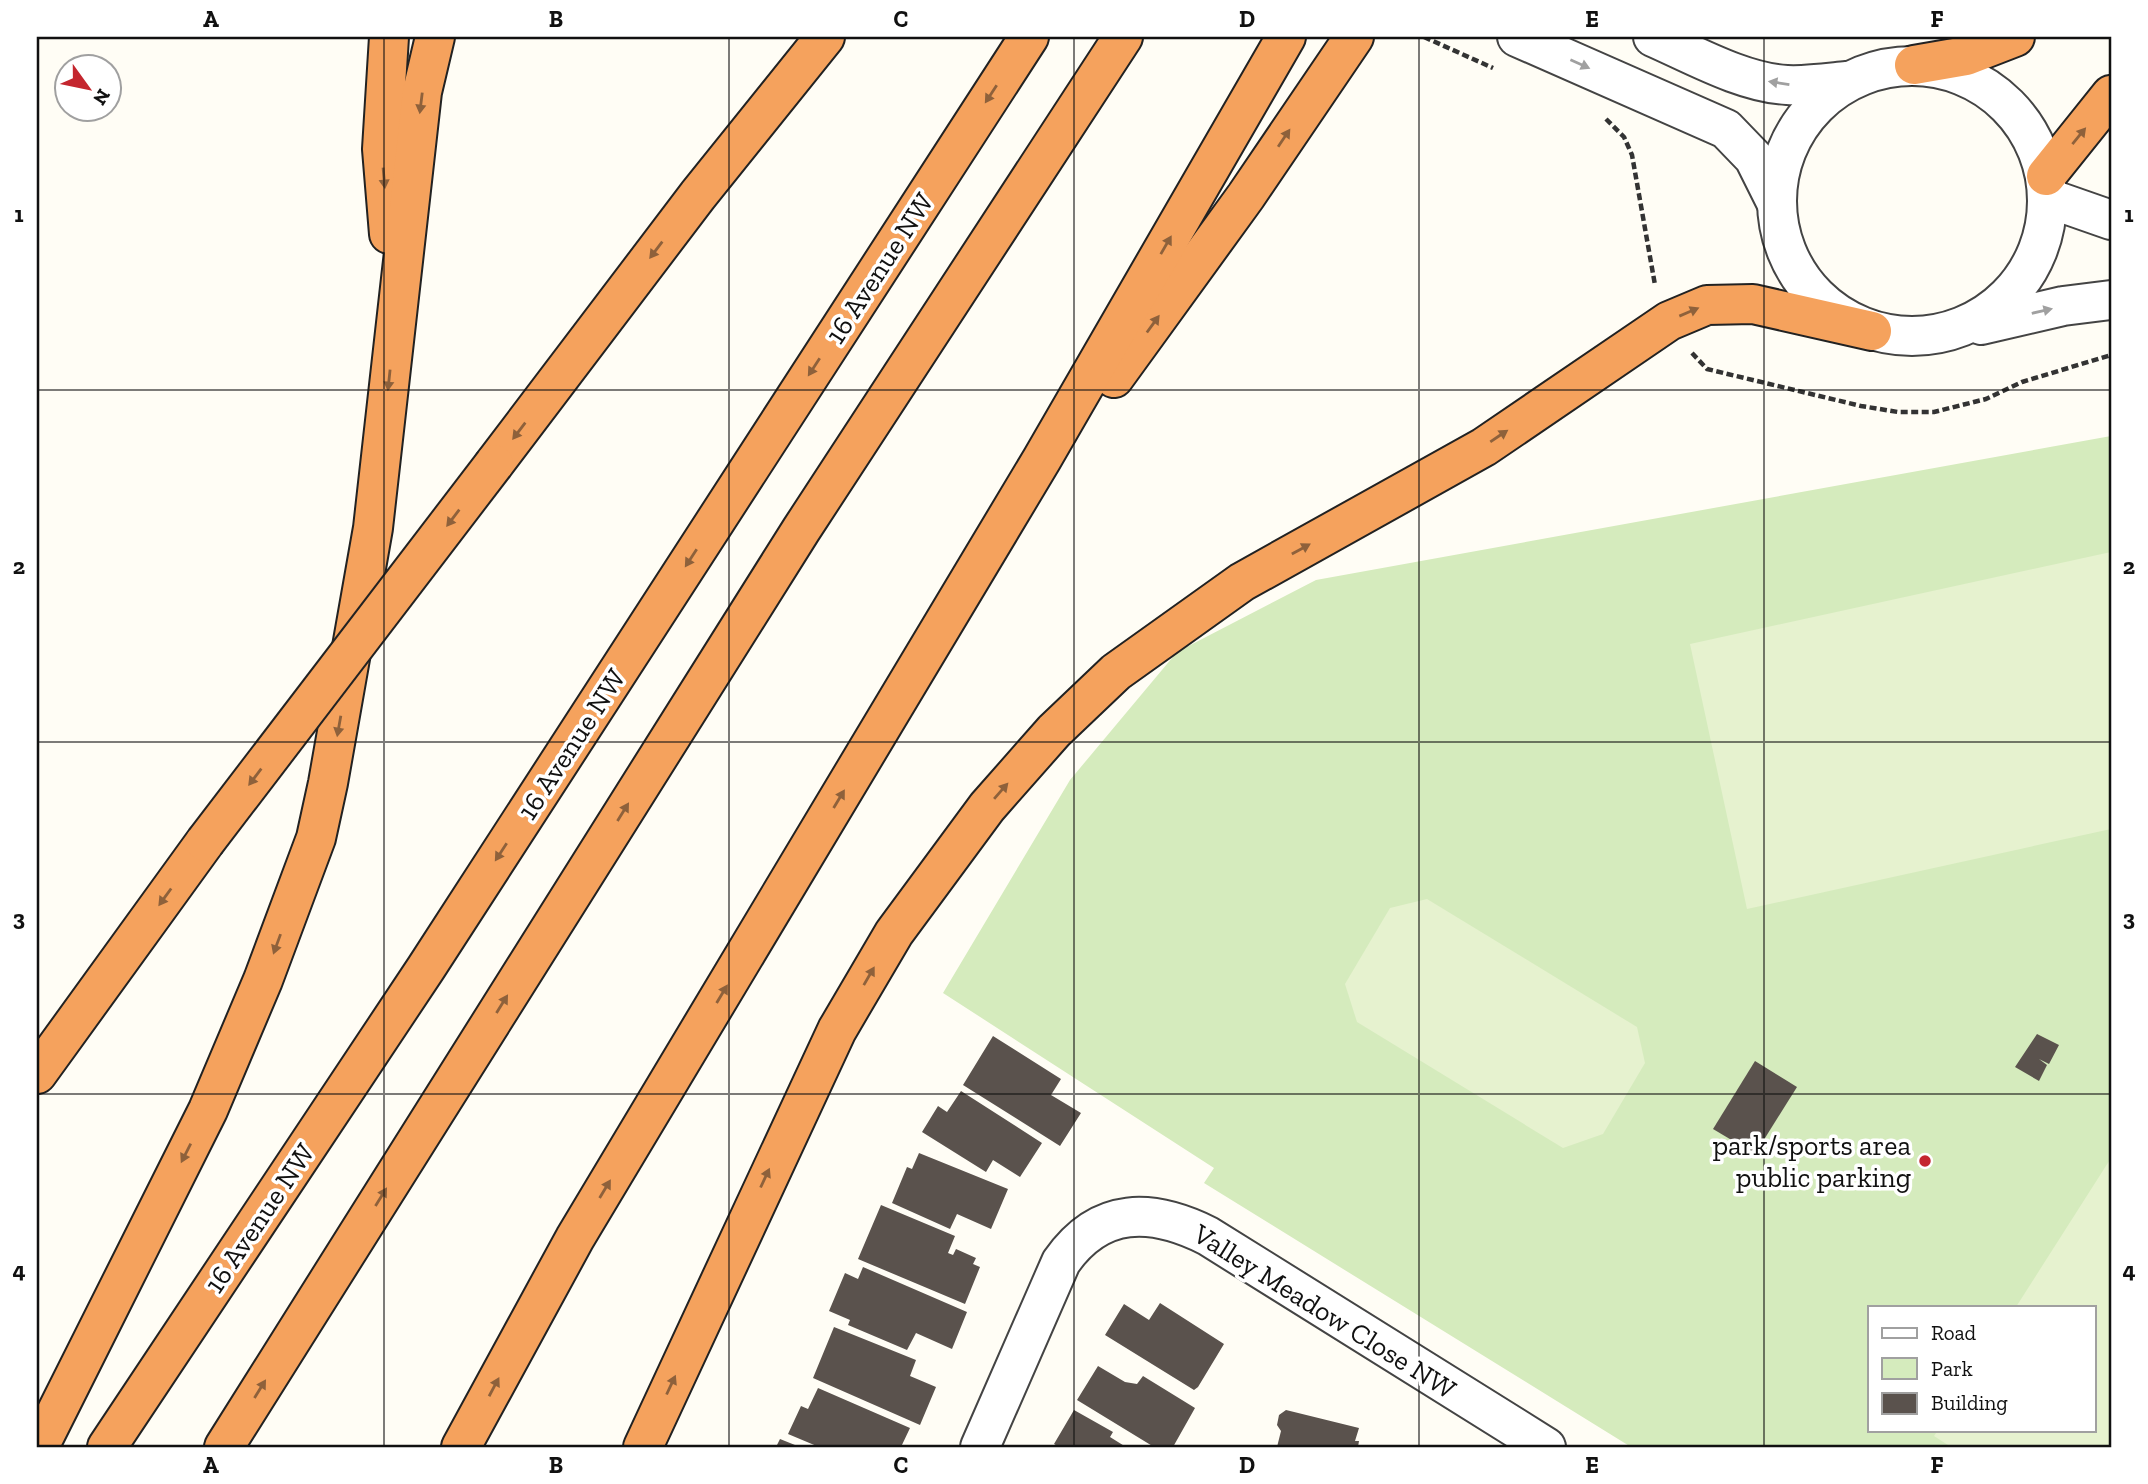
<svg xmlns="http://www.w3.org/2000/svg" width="2148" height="1484" viewBox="0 0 2148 1484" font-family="'Zilla Slab',serif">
	<rect width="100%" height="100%" fill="#fffdf5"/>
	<path fill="#d5ebbd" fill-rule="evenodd" d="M2111,436V1447H1631L1204,1183L1214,1168L943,993L1070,780L1177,652L1316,580ZM1870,1307H2094V1430H1870Z"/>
	<g fill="#e6f2cf">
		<polygon points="2111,552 2111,829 1747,909 1690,644"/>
		<polygon points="1427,899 1637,1027 1645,1063 1603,1134 1563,1148 1357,1022 1345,984 1390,908"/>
		<polygon points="2111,1158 2111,1447 1951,1447 1934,1436 1938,1430 2094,1430 2094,1307 2016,1307"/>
	</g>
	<g fill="#5a524d">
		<polygon points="2037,1034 2059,1045 2049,1064 2039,1059 2047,1065 2039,1081 2015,1067"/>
		<polygon points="993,1036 1061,1079 1051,1095 1081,1113 1060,1146 963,1085"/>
		<polygon points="1755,1061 1797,1087 1755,1154 1713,1129"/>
		<polygon points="961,1091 1042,1143 1020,1177 993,1160 986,1172 922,1132 938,1106 947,1112"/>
		<polygon points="919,1153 1008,1189 991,1229 957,1214 950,1229 892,1203 907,1167 912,1169"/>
		<polygon points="881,1205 955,1236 948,1253 953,1255 956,1249 976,1258 973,1264 980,1267 965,1304 858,1259"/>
		<polygon points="863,1267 967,1312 952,1349 916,1333 907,1350 848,1325 850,1320 829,1311 845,1273 858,1279"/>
		<polygon points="1160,1303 1224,1344 1198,1387 1194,1390 1105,1335 1124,1304 1149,1320"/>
		<polygon points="834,1327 916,1360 910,1376 936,1387 920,1425 813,1378"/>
		<polygon points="1098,1366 1125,1382 1137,1384 1143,1376 1195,1408 1173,1447 1154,1447 1077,1400"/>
		<polygon points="818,1388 910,1428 901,1447 819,1447 788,1434 801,1406 808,1409"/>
		<polygon points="1074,1410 1113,1432 1110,1437 1126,1447 1059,1447 1054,1444"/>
		<polygon points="1286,1410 1359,1428 1355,1441 1359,1441 1358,1447 1277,1447 1281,1431 1277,1425 1279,1415"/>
		<polygon points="780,1439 800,1447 776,1447"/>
	</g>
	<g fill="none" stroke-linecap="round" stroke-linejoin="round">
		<defs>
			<path id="minor" d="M980,1447L1061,1262C1100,1206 1152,1208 1208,1236L1546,1447"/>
			<g id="tertiary">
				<polyline points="1517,37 1726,129 1754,158 1776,202"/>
				<path d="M1653,37C1692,54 1743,83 1787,85C1806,86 1827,83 1847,81"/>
				<circle cx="1912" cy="201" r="135"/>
				<polyline points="2048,198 2111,220"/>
				<polyline points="1981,325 2063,306 2111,300"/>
			</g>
			<g id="motorway">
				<polyline points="389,37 382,149 389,234"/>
				<polyline points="1914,65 1966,56 2015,37"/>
				<polyline points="2046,176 2111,95"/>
				<polyline points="1114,378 1246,196 1354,37"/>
				<polyline points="494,464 698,195 825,37"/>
				<polyline points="37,1074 205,842"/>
				<polyline points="39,1447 208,1110 263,980 316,838 328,783 373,528 422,92 435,37"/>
				<polyline points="107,1447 426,968 1029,37"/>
				<polyline points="224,1447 801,530 1123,37"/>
				<polyline points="461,1447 575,1238 1042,459 1286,37"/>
				<polyline points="643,1447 837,1030 894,933 987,807 1054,731 1116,672 1242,582 1484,447 1669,321 1707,305 1753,304 1872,331"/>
			</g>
		</defs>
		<use href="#minor" stroke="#444" stroke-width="42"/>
		<use href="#tertiary" stroke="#444" stroke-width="42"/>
		<use href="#motorway" stroke="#222" stroke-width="42"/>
		<g stroke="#333" stroke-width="4.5" stroke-dasharray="7 3.5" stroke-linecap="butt">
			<polyline points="1424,37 1493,68"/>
			<polyline points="1606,119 1624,137 1632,155 1655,285"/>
			<polyline points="1692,353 1707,369 1861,406 1898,412 1934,412 1986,399 2022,382 2111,355"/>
		</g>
		<use href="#minor" stroke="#fff" stroke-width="38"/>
		<use href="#tertiary" stroke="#fff" stroke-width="38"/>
		<use href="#motorway" stroke="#f5a25d" stroke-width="38"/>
		<defs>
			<polyline id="motorway-bridge" points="205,842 494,464"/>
		</defs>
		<use href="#motorway-bridge" stroke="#222" stroke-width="42" stroke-linecap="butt"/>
		<use href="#motorway-bridge" stroke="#f5a25d" stroke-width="38"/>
	</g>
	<defs><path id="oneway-solid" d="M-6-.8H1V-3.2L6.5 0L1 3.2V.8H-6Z" transform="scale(1.75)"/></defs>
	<g fill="#a0a0a0">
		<use href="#oneway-solid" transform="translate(1580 64) rotate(24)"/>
		<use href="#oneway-solid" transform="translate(1779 83) rotate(-171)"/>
		<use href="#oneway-solid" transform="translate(2042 311) rotate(-13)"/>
	</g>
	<g fill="#8e613b">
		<use href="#oneway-solid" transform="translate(991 94) rotate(123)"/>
		<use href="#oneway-solid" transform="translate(421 103) rotate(97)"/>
		<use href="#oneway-solid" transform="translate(2079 136) rotate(-51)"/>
		<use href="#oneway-solid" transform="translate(1284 138) rotate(-56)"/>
		<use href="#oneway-solid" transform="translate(384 178) rotate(85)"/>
		<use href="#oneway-solid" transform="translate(1166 245) rotate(-60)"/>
		<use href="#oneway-solid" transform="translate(656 250) rotate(127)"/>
		<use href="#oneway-solid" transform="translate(1689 312) rotate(-23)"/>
		<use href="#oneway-solid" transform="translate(1153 324) rotate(-54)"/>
		<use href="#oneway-solid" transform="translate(814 367) rotate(123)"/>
		<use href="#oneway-solid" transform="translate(389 380) rotate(96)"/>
		<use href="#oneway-solid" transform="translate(519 431) rotate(127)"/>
		<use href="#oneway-solid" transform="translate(1499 436) rotate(-34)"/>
		<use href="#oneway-solid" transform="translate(453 518) rotate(127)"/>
		<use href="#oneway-solid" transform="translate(1301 549) rotate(-29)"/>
		<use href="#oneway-solid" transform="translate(691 558) rotate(123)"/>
		<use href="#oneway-solid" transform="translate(339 726) rotate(100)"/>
		<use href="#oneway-solid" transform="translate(255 777) rotate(127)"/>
		<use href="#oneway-solid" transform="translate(1001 791) rotate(-49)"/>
		<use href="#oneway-solid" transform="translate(839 799) rotate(-59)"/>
		<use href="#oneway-solid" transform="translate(623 812) rotate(-58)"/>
		<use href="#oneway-solid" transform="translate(501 852) rotate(123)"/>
		<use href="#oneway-solid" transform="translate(165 897) rotate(126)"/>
		<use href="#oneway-solid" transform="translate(277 944) rotate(110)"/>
		<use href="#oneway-solid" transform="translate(869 976) rotate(-60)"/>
		<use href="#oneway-solid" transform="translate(722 994) rotate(-59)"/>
		<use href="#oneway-solid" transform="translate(502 1004) rotate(-58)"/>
		<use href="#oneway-solid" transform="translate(186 1153) rotate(117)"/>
		<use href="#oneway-solid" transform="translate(765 1178) rotate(-65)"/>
		<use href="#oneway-solid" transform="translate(605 1189) rotate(-59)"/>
		<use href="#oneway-solid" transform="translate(381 1197) rotate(-58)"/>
		<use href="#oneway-solid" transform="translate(671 1385) rotate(-65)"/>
		<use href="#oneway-solid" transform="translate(494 1387) rotate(-62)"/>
		<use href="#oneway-solid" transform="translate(260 1389) rotate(-58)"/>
	</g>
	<path fill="none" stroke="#111" stroke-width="2" stroke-opacity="0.55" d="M384,37V1447M729,37V1447M1074,37V1447M1419,37V1447M1764,37V1447M37,390H2111M37,742H2111M37,1094H2111"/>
	<circle fill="#c4262e" stroke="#fff" stroke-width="2.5" cx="1925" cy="1161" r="7"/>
	<g text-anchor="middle" stroke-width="7" stroke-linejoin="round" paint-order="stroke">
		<g font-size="28" fill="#111" stroke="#fff">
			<text transform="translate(879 268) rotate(-57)" y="10">16 Avenue NW</text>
			<text transform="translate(571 744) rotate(-57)" y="10">16 Avenue NW</text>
			<text transform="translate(259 1218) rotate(-56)" y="10">16 Avenue NW</text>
			<text transform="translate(1325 1311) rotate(32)" y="10">Valley Meadow Close NW</text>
		</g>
		<g font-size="28" fill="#111" stroke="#fff" text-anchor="end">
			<text x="1911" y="1155">park/sports area<tspan x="1911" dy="32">public parking</tspan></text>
		</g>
	</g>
	<rect width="2148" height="1484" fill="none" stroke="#ffffff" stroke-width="77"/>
	<rect x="1868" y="1306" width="228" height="126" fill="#ffffff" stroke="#a0a0a0" stroke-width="2"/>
	<rect x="1882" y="1328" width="35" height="10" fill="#ffffff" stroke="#a0a0a0" stroke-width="2"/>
	<text x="1931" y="1340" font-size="21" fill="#111111">Road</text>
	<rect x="1882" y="1358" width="35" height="21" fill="#d5ebbd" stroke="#a0a0a0" stroke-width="2"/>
	<text x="1931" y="1376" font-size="21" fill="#111111">Park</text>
	<rect x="1882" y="1393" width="35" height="21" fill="#5a524d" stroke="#a0a0a0" stroke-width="2"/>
	<text x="1931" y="1410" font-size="21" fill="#111111">Building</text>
	<g transform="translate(88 88) rotate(123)"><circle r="33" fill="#ffffff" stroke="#a0a0a0" stroke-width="2"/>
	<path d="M0-5L12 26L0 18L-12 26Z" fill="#c4262e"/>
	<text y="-10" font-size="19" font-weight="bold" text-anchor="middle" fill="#111111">N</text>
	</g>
	<rect x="38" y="38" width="2072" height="1408" fill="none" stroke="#111" stroke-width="2.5"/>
	<g font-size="23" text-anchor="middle" font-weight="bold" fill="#111">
		<text x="211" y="27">A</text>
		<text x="556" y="27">B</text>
		<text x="901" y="27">C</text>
		<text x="1247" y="27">D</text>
		<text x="1592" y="27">E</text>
		<text x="1937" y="27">F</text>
		<text x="19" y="222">1</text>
		<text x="2129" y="222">1</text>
		<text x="19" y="574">2</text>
		<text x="2129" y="574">2</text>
		<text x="19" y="926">3</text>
		<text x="2129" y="926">3</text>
		<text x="19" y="1278">4</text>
		<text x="2129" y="1278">4</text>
		<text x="211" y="1473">A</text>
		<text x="556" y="1473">B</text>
		<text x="901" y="1473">C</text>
		<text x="1247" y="1473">D</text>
		<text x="1592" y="1473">E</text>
		<text x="1937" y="1473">F</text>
	</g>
</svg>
